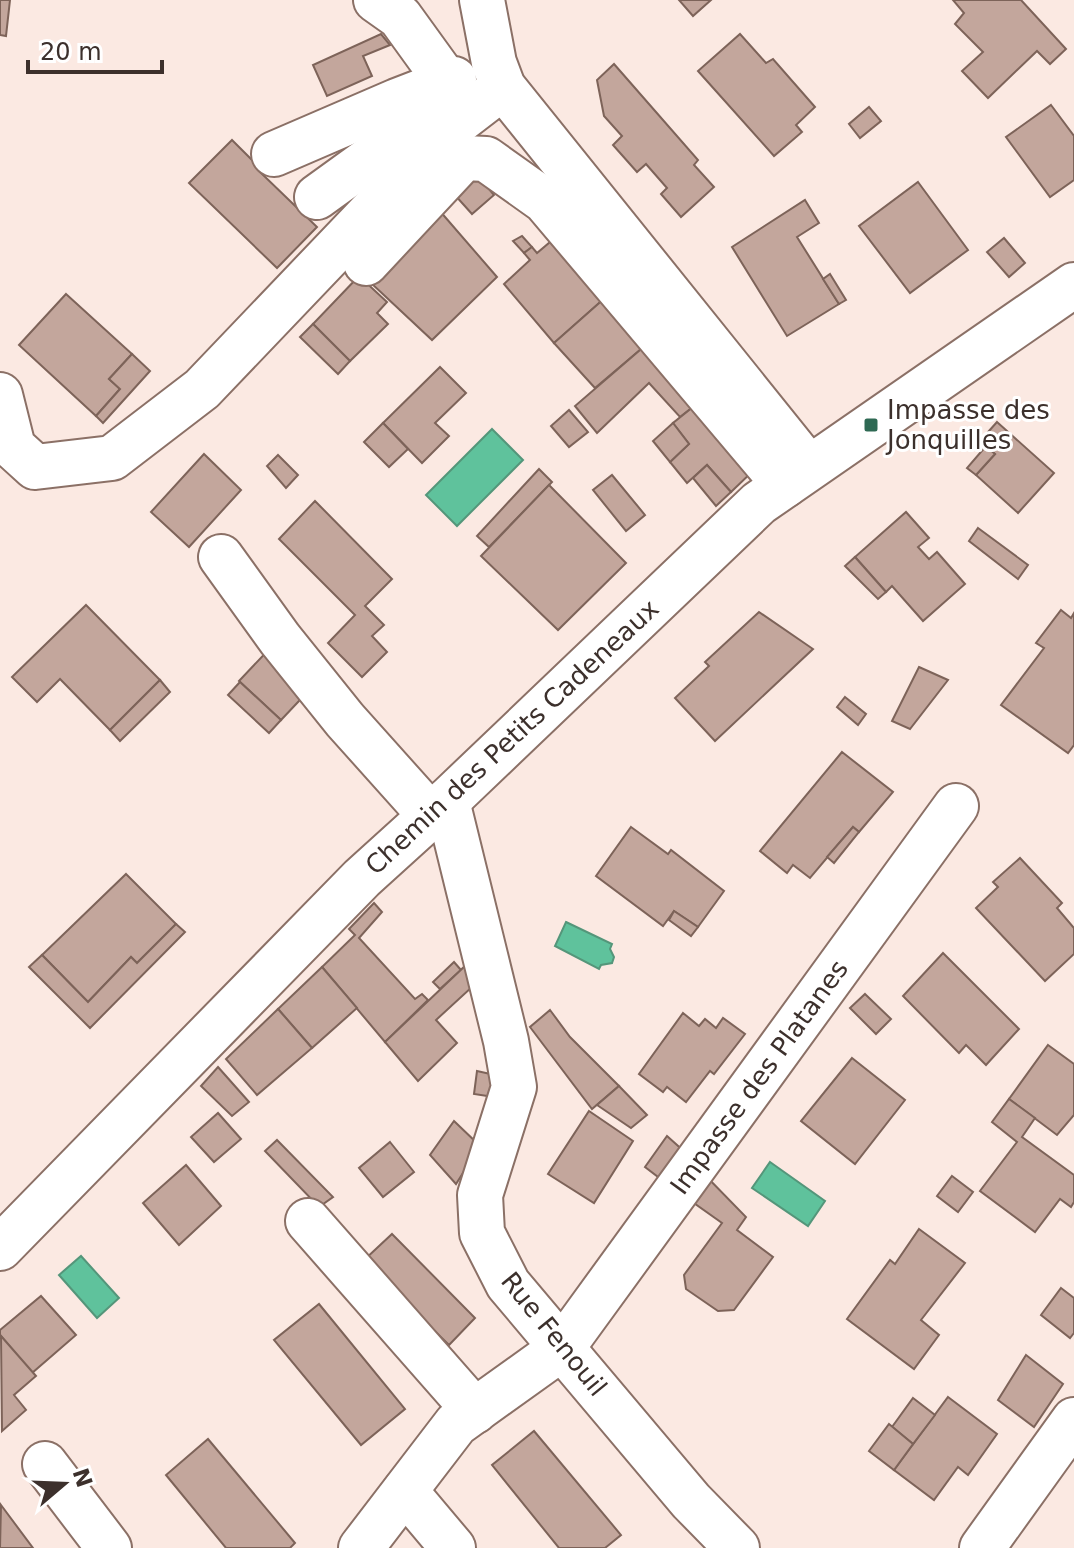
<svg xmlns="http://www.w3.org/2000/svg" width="1074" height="1548" viewBox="0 0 1074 1548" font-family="'DejaVu Sans',sans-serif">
	<rect width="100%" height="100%" fill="#fbe9e2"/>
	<g fill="#5fc29c" stroke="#54967a" stroke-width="2">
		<polygon points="492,429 523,460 457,526 426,495"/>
		<polygon points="566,922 612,944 610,949 614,957 612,963 601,965 599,969 555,946"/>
		<polygon points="770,1162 825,1201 808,1226 752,1188"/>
		<polygon points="81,1256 119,1298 97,1318 59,1275"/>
	</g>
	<g fill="#c3a69c" stroke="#7d6359" stroke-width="2">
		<polygon points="0,0 10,0 6,36 0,35"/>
		<polygon points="679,0 711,0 693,16"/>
		<polygon points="953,0 1021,0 1066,49 1050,64 1037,51 988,98 962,71 983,52 955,24 964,13"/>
		<polygon points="381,34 390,45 363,56 372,76 327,96 313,65"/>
		<polygon points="740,34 766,63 773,59 815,107 796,125 802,132 774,156 698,71"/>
		<polygon points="614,64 698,160 694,165 714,187 681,217 661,194 667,188 646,164 637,172 613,145 622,136 604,116 597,80"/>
		<polygon points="1051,105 1074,136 1074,180 1050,197 1006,137"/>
		<polygon points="869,107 881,121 860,138 849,124"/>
		<polygon points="232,140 262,170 260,172 317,227 277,268 189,183"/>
		<polygon points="475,172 494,195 472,214 454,194"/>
		<polygon points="918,182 968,250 910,293 859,226"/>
		<polygon points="805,200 819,223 797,237 839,304 787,336 732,247"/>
		<polygon points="439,210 497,277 432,340 371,283"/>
		<polygon points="522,236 532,247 524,253 513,241"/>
		<polygon points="556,237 606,297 554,343 504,284 530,260 524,253 532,247 537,253"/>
		<polygon points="1004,238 1025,263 1009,277 987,252"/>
		<polygon points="830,274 846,300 839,304 823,279"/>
		<polygon points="359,276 387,302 377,313 388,324 350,361 313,324"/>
		<polygon points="66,294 132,354 109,379 120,389 96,416 19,345"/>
		<polygon points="606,297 647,344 595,388 554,343"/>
		<polygon points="313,324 350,361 338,374 300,337"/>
		<polygon points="647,344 698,403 680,417 649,383 597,433 575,406"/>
		<polygon points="132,354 150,371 103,423 96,416 120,389 109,379"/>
		<polygon points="440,367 466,393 435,423 449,436 422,463 383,423"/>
		<polygon points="698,403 755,469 731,492 707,465 687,483 670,462 689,444 673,423"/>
		<polygon points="569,410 588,432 569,447 551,426"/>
		<polygon points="997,422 1054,473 1018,513 976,475 995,454 980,441"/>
		<polygon points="383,423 408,449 389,467 364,442"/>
		<polygon points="673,423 689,444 670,462 653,441"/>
		<polygon points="986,446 995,454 976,475 967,468"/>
		<polygon points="204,454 241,490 189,547 151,512"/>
		<polygon points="278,455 298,475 286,488 267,466"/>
		<polygon points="707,465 731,492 716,506 693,478"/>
		<polygon points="539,469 552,482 489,547 477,536"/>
		<polygon points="612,475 645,515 626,531 593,490"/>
		<polygon points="549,485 626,563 558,630 481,556"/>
		<polygon points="315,501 392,579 365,606 384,625 372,636 387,652 362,677 328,643 355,615 279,539"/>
		<polygon points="906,512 929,538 918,547 929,559 937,552 965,584 923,621 892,586 886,592 855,557"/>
		<polygon points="978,528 1028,565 1018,579 969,541"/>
		<polygon points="855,557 886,592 878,599 845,566"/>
		<polygon points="86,605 160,680 110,730 60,679 37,702 12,677"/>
		<polygon points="1061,610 1071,618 1074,613 1074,745 1068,753 1001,705 1044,648 1036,643"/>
		<polygon points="759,612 813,649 715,741 675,698 709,666 705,662"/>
		<polygon points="275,643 316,683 281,720 239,681"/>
		<polygon points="919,667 948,680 910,729 892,721"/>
		<polygon points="160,680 170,692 120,741 110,730"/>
		<polygon points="240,682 281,720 269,733 228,695"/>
		<polygon points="845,697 866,714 858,725 837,707"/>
		<polygon points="842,752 893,792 859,832 853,827 810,878 793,865 787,873 760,851"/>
		<polygon points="631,827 668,854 671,850 724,891 698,927 674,911 663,926 596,876"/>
		<polygon points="853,827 859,832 834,863 827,857"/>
		<polygon points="1020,858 1062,903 1057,908 1074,928 1074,954 1045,981 976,908 998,887 993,882"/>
		<polygon points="126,874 176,924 137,963 131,957 88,1002 42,955"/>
		<polygon points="374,903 382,912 359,938 415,999 422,994 428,1000 385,1042 322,967 355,935 349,929"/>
		<polygon points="674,911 698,927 691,936 669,920"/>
		<polygon points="176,924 185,932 90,1028 29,967 42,955 88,1002 131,957 137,963"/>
		<polygon points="943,953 1019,1029 986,1065 966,1045 959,1053 903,996"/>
		<polygon points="454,962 461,970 440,989 433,982"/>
		<polygon points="466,965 472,987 436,1020 457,1043 418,1081 385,1042"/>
		<polygon points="322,967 357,1008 312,1048 278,1009"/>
		<polygon points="865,994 891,1019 876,1034 850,1008"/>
		<polygon points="278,1009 312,1048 257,1095 226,1059"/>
		<polygon points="550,1010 570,1037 619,1086 592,1109 530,1027"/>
		<polygon points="683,1013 699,1026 705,1019 716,1028 723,1018 745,1034 714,1074 710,1071 686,1102 667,1087 663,1092 639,1074"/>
		<polygon points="1048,1045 1074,1064 1074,1115 1057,1135 1009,1099"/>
		<polygon points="852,1058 905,1100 855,1164 801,1121"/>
		<polygon points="218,1067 249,1102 232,1116 201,1086"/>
		<polygon points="477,1071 495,1075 494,1097 474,1094"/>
		<polygon points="619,1086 647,1115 631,1128 597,1105"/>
		<polygon points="1009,1099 1035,1118 1022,1137 1074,1175 1074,1202 1071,1207 1060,1199 1035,1232 980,1191 1017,1142 992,1122"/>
		<polygon points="589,1111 633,1141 594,1203 548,1174"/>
		<polygon points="218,1113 241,1139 214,1162 191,1137"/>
		<polygon points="454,1121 480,1146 456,1184 430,1155"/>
		<polygon points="667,1136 687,1154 666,1183 645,1167"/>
		<polygon points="277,1140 333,1197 319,1207 265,1151"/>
		<polygon points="390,1142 414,1172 383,1197 359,1168"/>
		<polygon points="186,1165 221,1206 179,1245 143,1203"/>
		<polygon points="702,1172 746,1217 737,1230 773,1257 734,1310 718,1311 686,1289 684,1275 722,1223 684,1196"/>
		<polygon points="952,1176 973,1192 958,1212 937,1196"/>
		<polygon points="919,1229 965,1263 921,1320 939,1335 914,1369 847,1319 890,1260 895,1264"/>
		<polygon points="392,1234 475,1318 449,1345 363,1261"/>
		<polygon points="1061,1288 1074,1298 1074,1333 1070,1338 1041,1315"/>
		<polygon points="41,1296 76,1335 32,1373 0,1335 0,1330"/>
		<polygon points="319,1304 405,1409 361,1445 274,1340"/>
		<polygon points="1,1336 36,1376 14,1395 26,1410 2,1431"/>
		<polygon points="1026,1355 1063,1384 1034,1427 998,1400"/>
		<polygon points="948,1397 997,1434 968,1475 958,1467 934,1500 894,1470"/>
		<polygon points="913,1398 935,1415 913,1444 892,1427"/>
		<polygon points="889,1424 913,1444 894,1470 869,1451"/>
		<polygon points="534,1431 621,1535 605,1548 559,1548 492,1465"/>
		<polygon points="208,1439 295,1543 290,1548 226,1548 166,1475"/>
		<polygon points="1,1505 33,1548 0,1548"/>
	</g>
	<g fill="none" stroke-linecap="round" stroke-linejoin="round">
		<defs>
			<g id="minor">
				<polyline points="482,0 494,63 503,87 806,464"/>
				<polyline points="274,154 397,101 454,79"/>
				<polyline points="317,197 418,124 447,82 400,17 376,0"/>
				<polyline points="366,263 464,158 486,159 545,201 785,485"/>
				<polyline points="0,395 13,447 35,467 112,458 202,389 455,124 503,87"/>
				<polyline points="221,557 280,639 345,720 431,816"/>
				<polyline points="447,801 506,1041 514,1087 480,1195 482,1233 508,1284 691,1501 737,1548"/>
				<polyline points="308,1221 475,1411"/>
				<polyline points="0,1248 362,878 447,801 759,503 1074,285"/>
				<polyline points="45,1464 109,1548"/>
				<polyline points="405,1491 453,1548"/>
				<polyline points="361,1548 456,1424 562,1348 956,806"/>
				<polyline points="982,1548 1074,1420"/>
			</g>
		</defs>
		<use href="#minor" stroke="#8b7066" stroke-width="48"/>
		<use href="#minor" stroke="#fff" stroke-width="44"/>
	</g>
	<rect fill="#2e6953" stroke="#fff" stroke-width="3" x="863" y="417" width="16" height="16" rx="4"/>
	<g text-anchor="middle" stroke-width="6" stroke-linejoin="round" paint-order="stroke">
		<g font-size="26" fill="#3c302c" stroke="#fff" text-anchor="start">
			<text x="887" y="419">Impasse des<tspan x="887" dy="30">Jonquilles</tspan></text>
		</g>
		<g font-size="26" fill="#3c302c" stroke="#fff">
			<text transform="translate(512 737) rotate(-43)" y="9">Chemin des Petits Cadeneaux</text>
			<text transform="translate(759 1077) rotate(-54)" y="9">Impasse des Platanes</text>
			<text transform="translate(554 1334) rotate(51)" y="9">Rue Fenouil</text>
		</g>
	</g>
	<g transform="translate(64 1484) rotate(71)" stroke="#ffffff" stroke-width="6" paint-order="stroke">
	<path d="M0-6L14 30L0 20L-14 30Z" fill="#3c302c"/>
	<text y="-12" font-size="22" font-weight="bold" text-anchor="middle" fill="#3c302c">N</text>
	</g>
	<path d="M28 60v12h134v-12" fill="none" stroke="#3c302c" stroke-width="4"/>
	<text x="40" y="60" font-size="24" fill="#3c302c" stroke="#ffffff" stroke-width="6" paint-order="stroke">20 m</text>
</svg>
